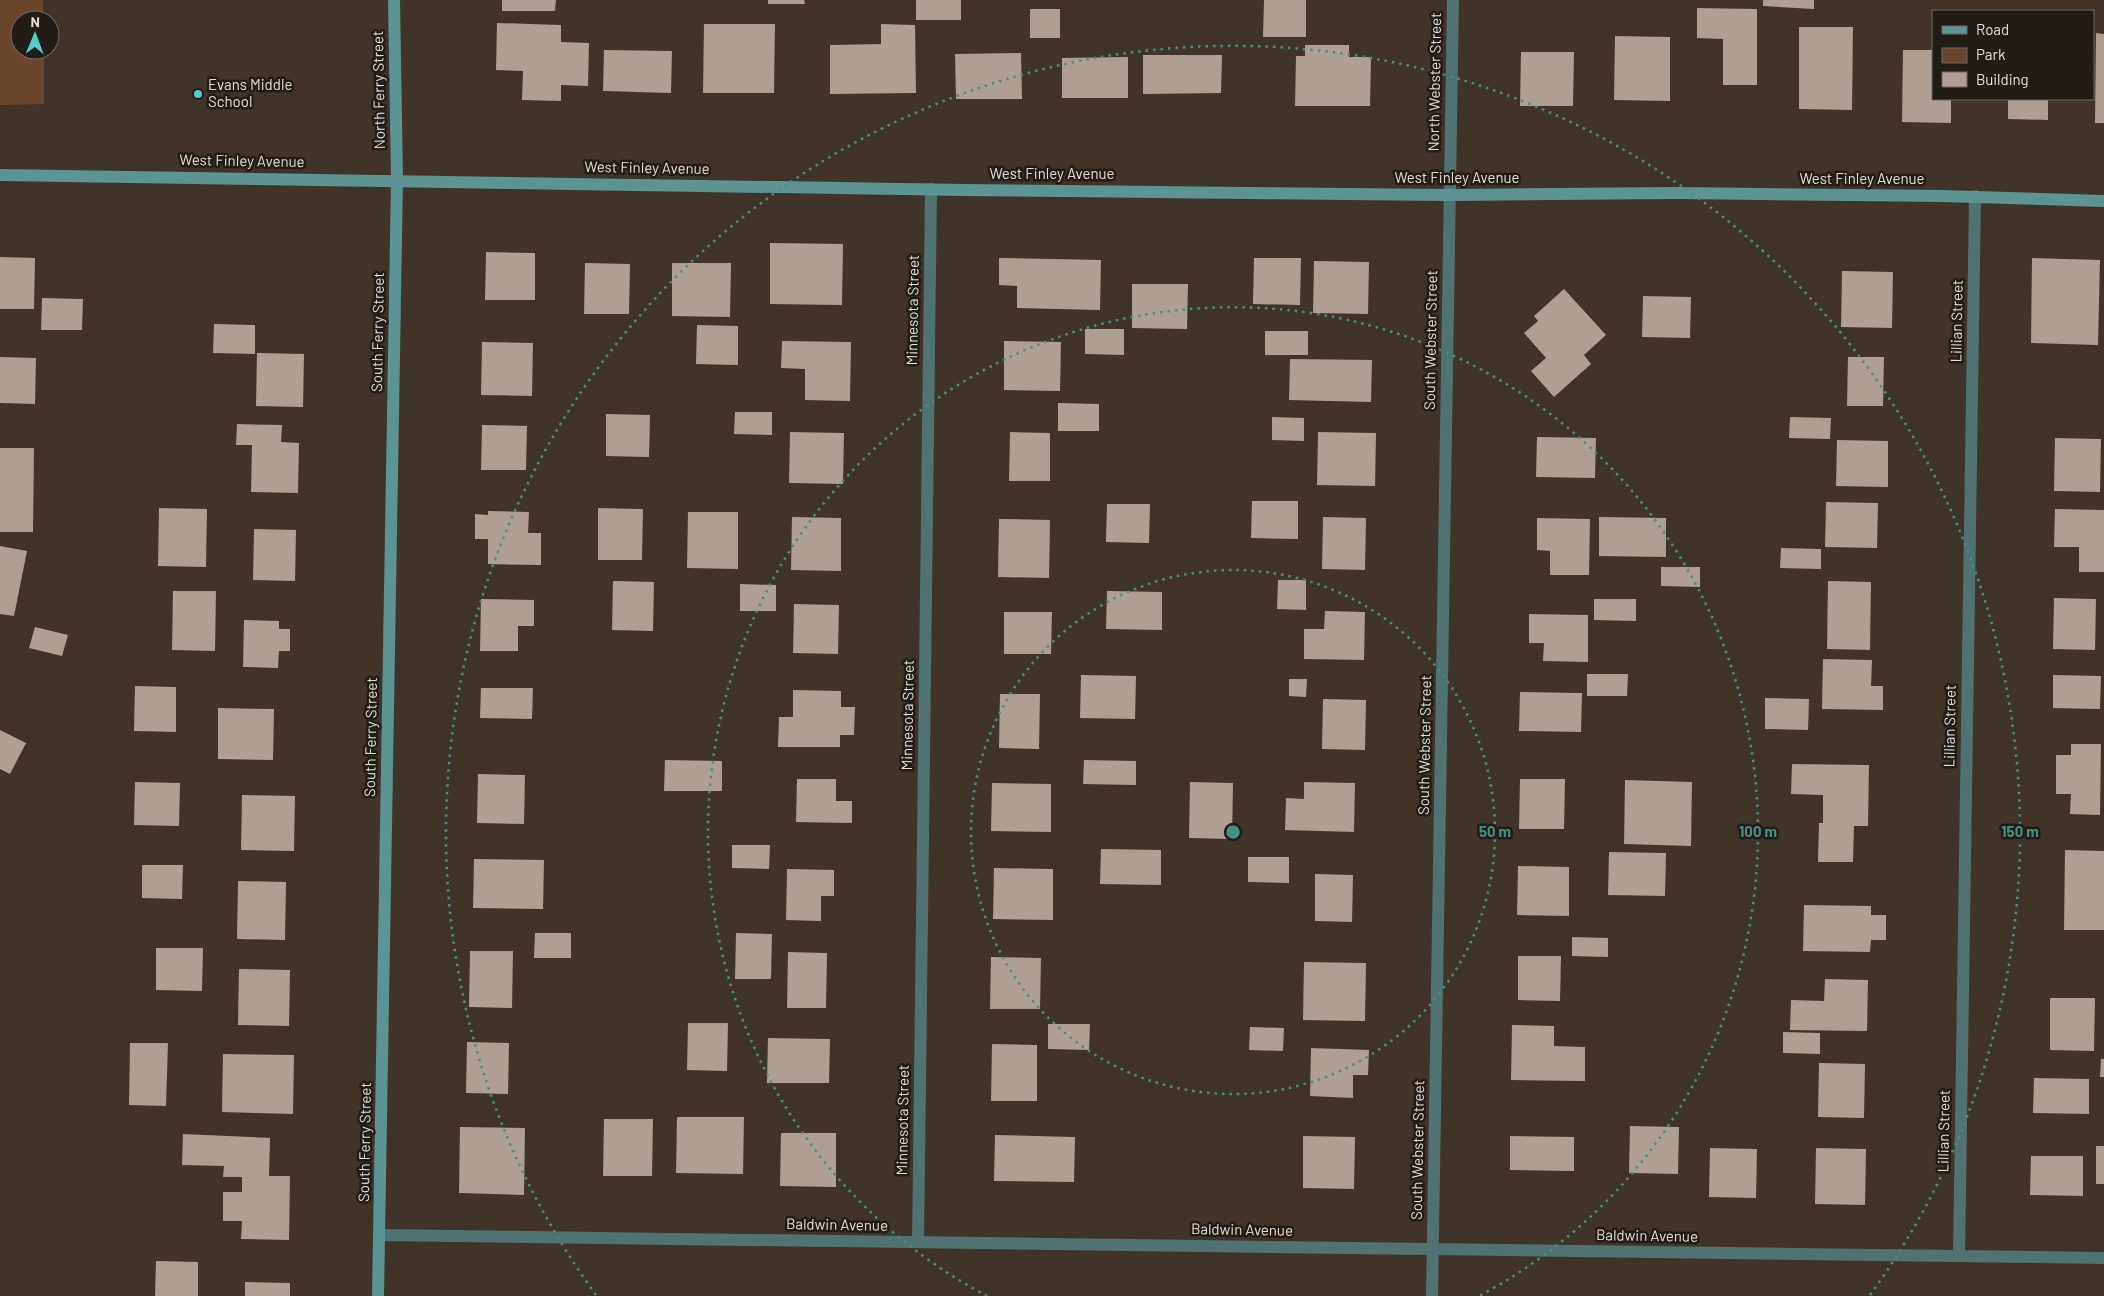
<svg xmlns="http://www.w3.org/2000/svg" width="2104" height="1296" viewBox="0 0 2104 1296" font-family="Barlow,sans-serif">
	<rect width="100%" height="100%" fill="#403329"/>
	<polygon fill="#6c462a" points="0,0 43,0 43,20 20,20 20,50 44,50 44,104 0,105"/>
	<g fill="#af9e93">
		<polygon points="502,0 556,0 555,11 502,11"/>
		<polygon points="768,0 804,0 805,4 768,4"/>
		<rect x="916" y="0" width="45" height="20"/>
		<polygon points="1264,0 1306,0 1306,37 1263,37"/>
		<polygon points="1763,0 1814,0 1814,9 1763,6"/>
		<polygon points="1697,8 1757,9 1757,85 1723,85 1723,39 1697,38"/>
		<rect x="1030" y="9" width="30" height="29"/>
		<polygon points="497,23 561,25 561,42 589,43 588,86 561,85 561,101 522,100 523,71 496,70"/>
		<polygon points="704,24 775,24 774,93 703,93"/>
		<polygon points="881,24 915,25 916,93 830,94 830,45 881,44"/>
		<polygon points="1799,27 1853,27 1852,110 1799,109"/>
		<polygon points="2096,33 2104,34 2104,123 2095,123"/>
		<polygon points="1615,36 1670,37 1670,101 1614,100"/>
		<polygon points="1305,45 1349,45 1349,57 1371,57 1370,106 1295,106 1296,56 1305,56"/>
		<polygon points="604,50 672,51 671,93 603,91"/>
		<polygon points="1903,50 1933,50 1933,99 1951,99 1951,123 1902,122"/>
		<polygon points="1521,52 1574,52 1573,106 1520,106"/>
		<polygon points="1021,53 1022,99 956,99 955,54"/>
		<polygon points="1143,55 1222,55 1221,93 1143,94"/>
		<polygon points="1128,57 1128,98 1062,98 1062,58"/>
		<polygon points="2008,99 2048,99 2048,120 2008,119"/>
		<polygon points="770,243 843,244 842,305 770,304"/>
		<polygon points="486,252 535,253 535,300 485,300"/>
		<polygon points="0,257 35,258 34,309 0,309"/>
		<polygon points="999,258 1101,260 1100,310 1017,308 1017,286 999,285"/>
		<polygon points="1254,258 1301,258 1300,305 1253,304"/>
		<polygon points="2032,258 2100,260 2098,345 2031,343"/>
		<polygon points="1314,261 1369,262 1368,314 1313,313"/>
		<polygon points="585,263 630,264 629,314 584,314"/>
		<polygon points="672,263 731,263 730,317 672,316"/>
		<polygon points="1842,271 1893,272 1892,328 1841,327"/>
		<polygon points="1132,284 1188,284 1187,329 1132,328"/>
		<polygon points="1564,289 1606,335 1584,355 1591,364 1554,397 1531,371 1546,358 1524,333 1538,321 1534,316"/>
		<polygon points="1643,296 1691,297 1690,338 1642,337"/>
		<polygon points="42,298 83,299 82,330 41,330"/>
		<polygon points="214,324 255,325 255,354 213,353"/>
		<polygon points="697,325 738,326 738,365 696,364"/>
		<polygon points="1085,329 1124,329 1124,355 1085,354"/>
		<rect x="1265" y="331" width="43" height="24"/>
		<polygon points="782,341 851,342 850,401 805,400 805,369 781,368"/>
		<polygon points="1004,341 1061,342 1060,391 1004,390"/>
		<polygon points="482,342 533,343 532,396 481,395"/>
		<polygon points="257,353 304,354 303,407 256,406"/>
		<polygon points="0,357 36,358 35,404 0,403"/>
		<polygon points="1848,357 1884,357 1883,406 1847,406"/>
		<polygon points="1290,359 1372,360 1371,402 1289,400"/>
		<polygon points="1058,403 1099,404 1099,431 1058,431"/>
		<polygon points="735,412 772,412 772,435 734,434"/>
		<polygon points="606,414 650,415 649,457 606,456"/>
		<polygon points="1272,417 1304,418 1304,441 1272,440"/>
		<polygon points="1790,417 1831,418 1830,439 1789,438"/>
		<polygon points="237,424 282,425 281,442 299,443 298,493 251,492 252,445 236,445"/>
		<polygon points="482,425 527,426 526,470 481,470"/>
		<polygon points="790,432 844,433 843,484 789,483"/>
		<polygon points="1010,432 1050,433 1050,481 1009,481"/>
		<polygon points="1318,432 1376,433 1375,486 1317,485"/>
		<polygon points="1537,437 1596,438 1595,478 1536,477"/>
		<polygon points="2055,438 2101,439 2100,492 2054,491"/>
		<polygon points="1837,440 1888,441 1888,487 1836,486"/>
		<polygon points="0,448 34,448 33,532 0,532"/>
		<polygon points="1252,501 1298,501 1298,539 1251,538"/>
		<polygon points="1826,502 1878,503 1877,548 1825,547"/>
		<polygon points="1107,504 1150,504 1149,543 1106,542"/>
		<polygon points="159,508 207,509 206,567 158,566"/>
		<polygon points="598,508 643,509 642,560 598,560"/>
		<polygon points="2055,509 2104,510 2104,572 2079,572 2079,547 2054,547"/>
		<polygon points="488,511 529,512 528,533 541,533 541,565 488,564 488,539 475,539 475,514 488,515"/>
		<polygon points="688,512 738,512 738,569 687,568"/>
		<polygon points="792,517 841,518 841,571 791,570"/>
		<polygon points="1323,517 1366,518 1365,570 1322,569"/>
		<polygon points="1599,517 1666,518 1666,557 1599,556"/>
		<polygon points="1537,518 1590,519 1589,575 1550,575 1550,551 1537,550"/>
		<polygon points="999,519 1050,520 1049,578 998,577"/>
		<polygon points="254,529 296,530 295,581 253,580"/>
		<polygon points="0,546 27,551 14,616 0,614"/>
		<polygon points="1781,548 1821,549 1821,569 1780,568"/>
		<polygon points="1661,567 1700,567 1700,587 1661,586"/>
		<polygon points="1278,580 1306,580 1306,610 1277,609"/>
		<polygon points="613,581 654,582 653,631 612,630"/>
		<polygon points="1828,581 1871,582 1870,650 1827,649"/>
		<polygon points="740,584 776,585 776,611 740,611"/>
		<polygon points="173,591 216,591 215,651 172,650"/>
		<polygon points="1107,591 1162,592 1162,630 1106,629"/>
		<polygon points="2054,598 2096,599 2095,650 2053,649"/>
		<polygon points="481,599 534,600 534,626 518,626 518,651 480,651"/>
		<polygon points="1594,599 1636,599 1636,621 1594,620"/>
		<polygon points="794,604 839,605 838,654 793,653"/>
		<polygon points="1325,611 1365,612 1364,660 1304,659 1304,629 1324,629"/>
		<polygon points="1004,612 1052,612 1051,654 1004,654"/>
		<polygon points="1529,614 1588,615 1588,662 1543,661 1544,643 1529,643"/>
		<polygon points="244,620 279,621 279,629 290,629 290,651 279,651 278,668 243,667"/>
		<polygon points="35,627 68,635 62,656 29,648"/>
		<polygon points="1823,659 1872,660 1871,686 1883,686 1883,710 1822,709"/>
		<polygon points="1587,674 1628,674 1627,696 1587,696"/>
		<polygon points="1081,675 1136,676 1135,719 1080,718"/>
		<polygon points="2053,675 2101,676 2100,709 2053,708"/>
		<polygon points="1289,679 1307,679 1306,697 1289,696"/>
		<polygon points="135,686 176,687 176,732 134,731"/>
		<polygon points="481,688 533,688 532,719 480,718"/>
		<polygon points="793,690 841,691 841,707 855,707 854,735 840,735 840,747 778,747 779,717 793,717"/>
		<polygon points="1520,692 1582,693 1581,732 1519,731"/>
		<polygon points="1000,694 1040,694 1039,749 999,748"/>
		<polygon points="1765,698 1809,699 1808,730 1765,729"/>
		<polygon points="1323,699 1366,700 1365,750 1322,749"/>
		<polygon points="218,708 274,709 273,760 218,759"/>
		<polygon points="0,730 26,743 10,774 0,769"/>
		<polygon points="2071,744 2101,744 2100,815 2070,814 2071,794 2056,794 2056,755 2071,755"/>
		<polygon points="665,760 722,761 722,791 664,791"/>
		<polygon points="1084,760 1136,761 1136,785 1083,784"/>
		<polygon points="1792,764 1869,765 1868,826 1854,826 1853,862 1818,862 1819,823 1823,823 1823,795 1791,794"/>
		<polygon points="478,774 525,775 524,824 477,823"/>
		<polygon points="797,779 836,779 836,801 852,801 852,823 796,822"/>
		<polygon points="1520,779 1565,779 1564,829 1519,829"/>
		<polygon points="1625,780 1692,782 1691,846 1624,844"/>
		<polygon points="135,782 180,783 179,826 134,825"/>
		<polygon points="1190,782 1233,783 1232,839 1189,838"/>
		<polygon points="1304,782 1355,783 1354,832 1285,830 1286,798 1304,799"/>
		<polygon points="992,783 1051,784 1051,832 991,831"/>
		<polygon points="242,795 295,796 294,851 241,850"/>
		<polygon points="732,845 770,845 769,869 732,868"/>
		<polygon points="1101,849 1161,850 1161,885 1100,884"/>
		<polygon points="2065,850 2104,851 2104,930 2064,930"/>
		<polygon points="1609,852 1666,853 1665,896 1608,895"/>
		<polygon points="1248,857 1289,857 1289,883 1248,882"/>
		<polygon points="474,859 544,860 543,909 473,908"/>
		<polygon points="142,865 183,865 182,899 142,898"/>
		<polygon points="1518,866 1569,867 1569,916 1517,915"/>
		<polygon points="994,868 1053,869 1053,920 993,919"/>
		<polygon points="787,869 834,870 834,896 821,896 821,921 786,920"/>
		<polygon points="1315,874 1353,875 1352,922 1315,921"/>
		<polygon points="238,881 286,882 285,940 237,939"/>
		<polygon points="1804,905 1871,906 1871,915 1886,915 1886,940 1871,940 1870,952 1803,951"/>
		<polygon points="535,933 571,933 571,958 534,958"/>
		<polygon points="736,933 772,934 771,979 735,979"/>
		<polygon points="1572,937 1608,938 1608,957 1572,956"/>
		<polygon points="156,948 203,948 202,991 156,990"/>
		<polygon points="470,951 513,951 512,1008 469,1007"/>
		<polygon points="788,952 827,953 826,1008 787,1008"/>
		<polygon points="1518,956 1561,956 1560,1001 1518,1000"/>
		<polygon points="991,957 1041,958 1040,1009 990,1009"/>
		<polygon points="1304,962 1366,963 1365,1021 1303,1020"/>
		<polygon points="239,969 290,970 289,1026 238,1025"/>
		<polygon points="1825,979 1868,980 1867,1031 1790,1030 1791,1000 1824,1001"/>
		<polygon points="2050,998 2095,998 2094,1051 2050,1050"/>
		<polygon points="688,1023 728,1023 727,1071 687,1070"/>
		<polygon points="1048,1024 1090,1024 1089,1050 1048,1049"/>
		<polygon points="1512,1025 1554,1026 1554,1046 1585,1047 1585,1081 1511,1080"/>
		<polygon points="1250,1027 1284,1028 1283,1051 1249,1050"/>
		<polygon points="1783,1032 1820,1033 1820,1054 1783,1053"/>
		<polygon points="768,1038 830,1039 829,1083 767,1083"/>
		<polygon points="467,1042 509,1043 508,1094 466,1093"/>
		<polygon points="130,1043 168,1043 166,1106 129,1105"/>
		<polygon points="992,1044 1037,1045 1037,1101 991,1101"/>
		<polygon points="1311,1048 1369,1050 1368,1075 1353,1075 1353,1098 1310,1096"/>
		<polygon points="223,1054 294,1055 293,1114 222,1112"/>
		<polygon points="2101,1059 2104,1059 2104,1077 2100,1077"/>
		<polygon points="1819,1063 1865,1064 1864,1118 1818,1117"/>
		<polygon points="2034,1078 2089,1079 2089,1114 2033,1113"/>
		<polygon points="677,1117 744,1117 743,1174 676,1173"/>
		<polygon points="604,1119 653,1119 652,1176 603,1176"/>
		<polygon points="1630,1126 1679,1127 1678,1174 1629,1173"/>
		<polygon points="460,1127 525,1128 524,1195 459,1193"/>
		<polygon points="781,1133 836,1133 836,1187 780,1186"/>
		<polygon points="183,1134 270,1138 269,1176 290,1176 289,1240 241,1239 242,1221 223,1221 223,1192 242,1192 242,1177 223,1177 224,1166 182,1165"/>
		<polygon points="995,1135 1075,1137 1074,1182 994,1181"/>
		<polygon points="1303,1136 1355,1137 1354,1189 1303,1188"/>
		<polygon points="1510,1136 1574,1137 1574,1171 1510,1170"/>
		<rect x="2096" y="1146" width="8" height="38"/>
		<polygon points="1710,1148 1757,1149 1756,1198 1709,1197"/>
		<polygon points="1816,1148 1866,1149 1865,1205 1815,1204"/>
		<polygon points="2031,1156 2083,1156 2083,1196 2030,1195"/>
		<polygon points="156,1261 198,1262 198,1296 155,1296"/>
		<polygon points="245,1282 290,1283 290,1296 245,1296"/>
	</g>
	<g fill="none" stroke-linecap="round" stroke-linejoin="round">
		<g stroke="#507372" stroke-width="12">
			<polyline points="379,1235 2104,1258"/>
			<polyline points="918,1242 931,189"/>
			<polyline points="1959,1256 1975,196"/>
			<polyline points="1432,1296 1453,0"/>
		</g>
		<g stroke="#5c9493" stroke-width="12">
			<polyline points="0,175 963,190 1450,195 1677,193 1943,196 2104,201"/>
			<polyline points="378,1296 397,179 394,0"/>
		</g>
	</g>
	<g fill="none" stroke="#449088" stroke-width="2.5" stroke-dasharray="2.5 5">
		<circle cx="1233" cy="832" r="262"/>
		<path d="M987 1296A525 525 0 1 1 1479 1296"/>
		<path d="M596 1295A787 787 0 1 1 1870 1295"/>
	</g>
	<circle fill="#52cdcc" stroke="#221c17" stroke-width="2" cx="198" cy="94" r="5"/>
	<g text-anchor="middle" stroke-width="5" stroke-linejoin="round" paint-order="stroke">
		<g font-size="15" fill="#e5dcd6" stroke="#221c17">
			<text transform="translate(1435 82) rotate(-89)" y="5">North Webster Street</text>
			<text transform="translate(379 90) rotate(-91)" y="5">North Ferry Street</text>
			<text transform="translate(242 161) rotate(1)" y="5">West Finley Avenue</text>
			<text transform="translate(647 168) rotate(1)" y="5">West Finley Avenue</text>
			<text x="1052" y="179">West Finley Avenue</text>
			<text x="1457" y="183">West Finley Avenue</text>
			<text x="1862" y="184">West Finley Avenue</text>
			<text transform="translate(913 310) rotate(-89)" y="5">Minnesota Street</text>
			<text transform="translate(1957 321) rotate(-89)" y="5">Lillian Street</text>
			<text transform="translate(378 332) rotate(-89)" y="5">South Ferry Street</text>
			<text transform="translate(1431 340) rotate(-89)" y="5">South Webster Street</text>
			<text transform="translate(908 715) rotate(-89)" y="5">Minnesota Street</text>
			<text transform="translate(1950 726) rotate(-89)" y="5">Lillian Street</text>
			<text transform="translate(371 737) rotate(-89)" y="5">South Ferry Street</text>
			<text transform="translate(1425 745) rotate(-89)" y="5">South Webster Street</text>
			<text transform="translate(903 1120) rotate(-89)" y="5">Minnesota Street</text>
			<text transform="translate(1944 1131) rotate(-89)" y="5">Lillian Street</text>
			<text transform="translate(365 1142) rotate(-89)" y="5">South Ferry Street</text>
			<text transform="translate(1418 1150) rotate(-89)" y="5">South Webster Street</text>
			<text transform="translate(837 1225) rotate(1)" y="5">Baldwin Avenue</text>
			<text transform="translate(1242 1230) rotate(1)" y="5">Baldwin Avenue</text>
			<text transform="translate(1647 1236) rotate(1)" y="5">Baldwin Avenue</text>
		</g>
		<g font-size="15" fill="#e5dcd6" stroke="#221c17" text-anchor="start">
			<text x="208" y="90">Evans Middle<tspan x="208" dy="17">School</tspan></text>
		</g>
	</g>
	<circle cx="1233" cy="832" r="8" fill="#449088" stroke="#221c17" stroke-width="2.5"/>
	<g font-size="15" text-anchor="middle" font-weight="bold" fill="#449088" stroke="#221c17" stroke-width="5" stroke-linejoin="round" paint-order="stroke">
		<text x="1495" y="837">50 m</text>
		<text x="1758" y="837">100 m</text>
		<text x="2020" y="837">150 m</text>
	</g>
	<rect x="1932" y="10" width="162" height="90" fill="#221c17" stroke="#706963"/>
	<rect x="1942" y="26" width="25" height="8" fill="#5c9493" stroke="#706963"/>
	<text x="1976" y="35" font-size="15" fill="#e5dcd6">Road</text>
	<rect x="1942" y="48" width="25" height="15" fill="#6c462a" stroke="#706963"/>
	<text x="1976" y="60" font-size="15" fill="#e5dcd6">Park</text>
	<rect x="1942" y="72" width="25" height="15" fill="#af9e93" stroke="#706963"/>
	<text x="1976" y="85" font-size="15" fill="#e5dcd6">Building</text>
	<g transform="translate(35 35) rotate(1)"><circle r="24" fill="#221c17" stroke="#706963"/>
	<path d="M0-4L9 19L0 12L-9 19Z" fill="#52cdcc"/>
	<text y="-8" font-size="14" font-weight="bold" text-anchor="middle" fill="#e5dcd6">N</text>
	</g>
</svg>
